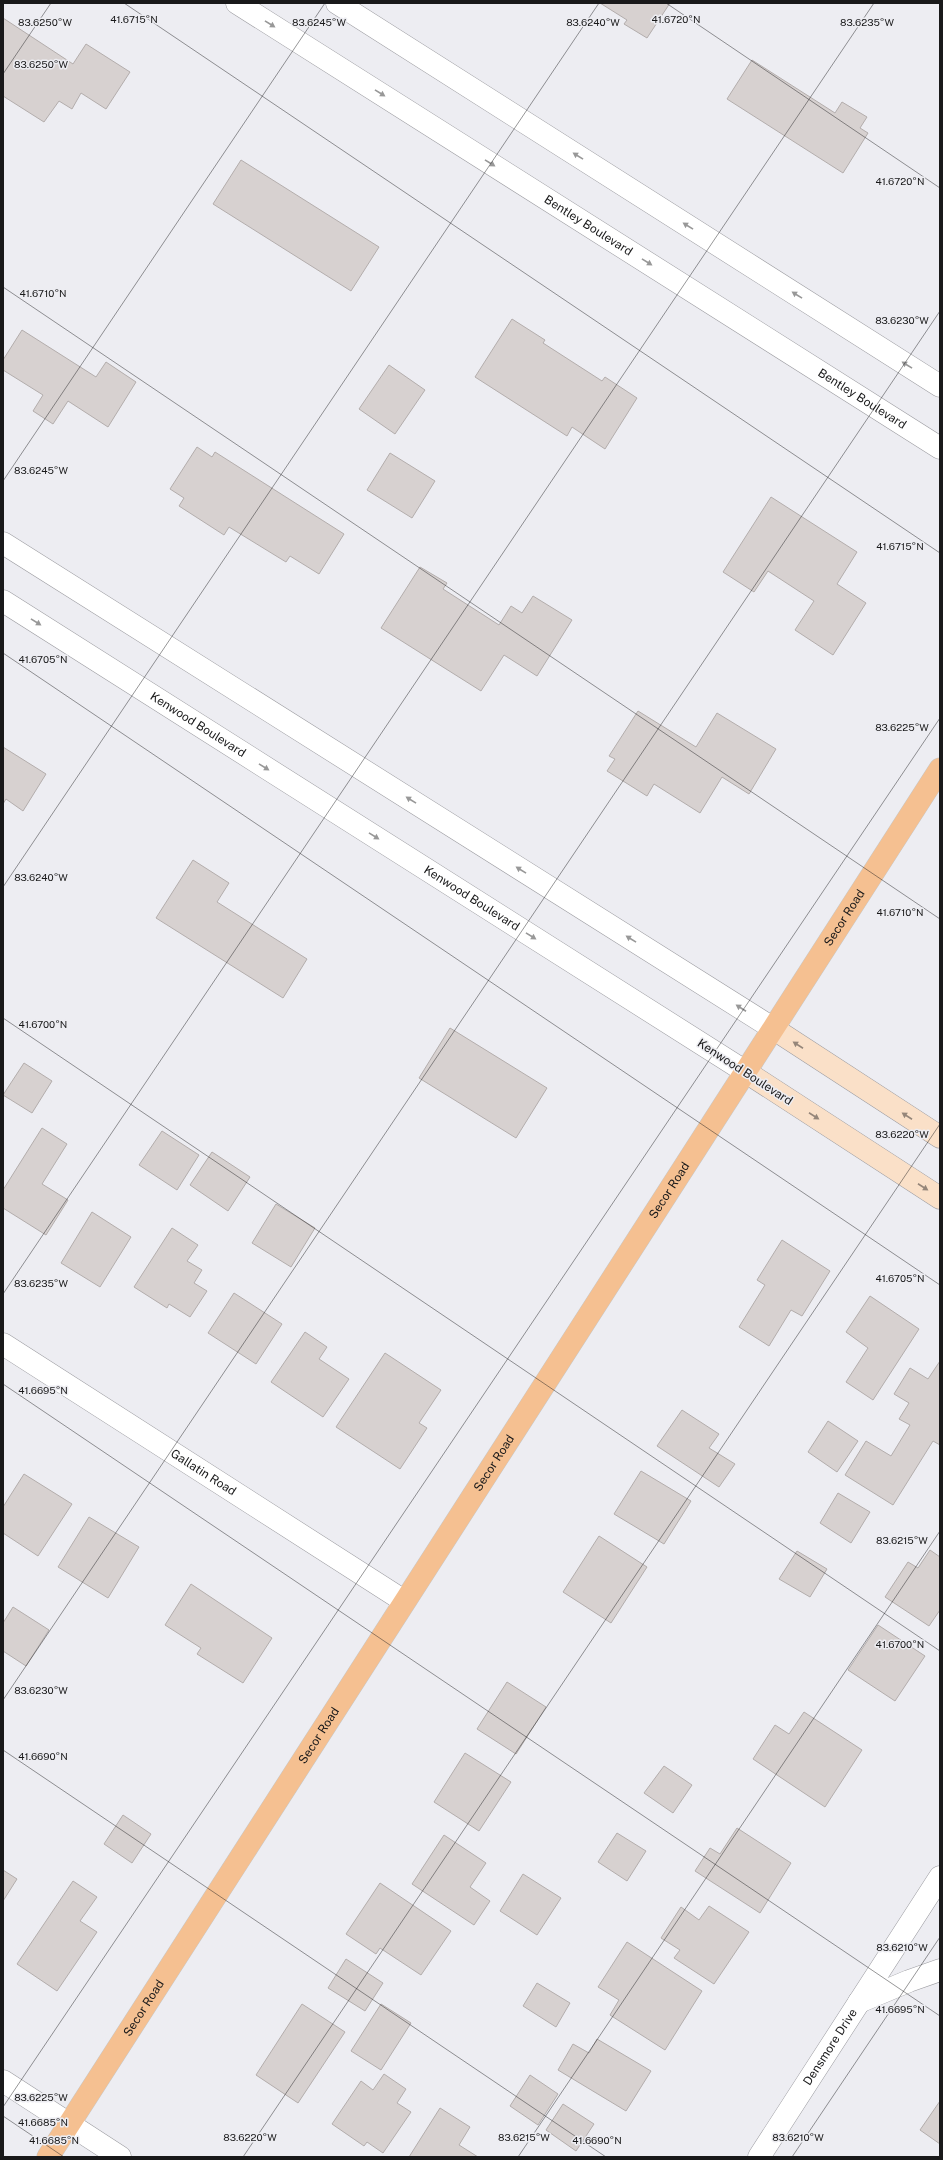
<svg xmlns="http://www.w3.org/2000/svg" width="943" height="2160" viewBox="0 0 943 2160" font-family="'Public Sans',sans-serif">
	<rect width="100%" height="100%" fill="#ededf2"/>
	<g fill="#d7d1d0" stroke="#b3adac">
		<polygon points="600,3 670,3 647,38 624,24 627,20"/>
		<polygon points="3,18 73,64 86,44 130,72 106,109 81,93 72,109 59,101 44,122 3,96"/>
		<polygon points="752,60 835,113 842,102 867,117 860,128 868,133 843,173 727,99"/>
		<polygon points="241,160 379,247 351,291 213,204"/>
		<polygon points="512,319 545,340 543,343 602,381 605,377 637,398 605,449 572,427 567,436 475,377"/>
		<polygon points="22,330 96,377 106,362 136,382 108,427 68,401 53,424 33,411 43,395 3,370 3,360"/>
		<polygon points="389,365 425,390 395,434 359,409"/>
		<polygon points="197,447 212,457 215,452 344,534 319,574 290,556 286,562 229,527 224,535 179,506 184,498 170,489"/>
		<polygon points="390,453 435,481 412,518 367,490"/>
		<polygon points="771,497 857,552 837,584 866,603 833,655 795,630 814,601 768,571 754,592 723,572"/>
		<polygon points="420,567 447,583 443,589 499,625 511,606 522,613 533,596 572,620 537,676 504,655 481,691 381,628"/>
		<polygon points="638,711 696,747 717,713 776,749 749,794 722,777 700,813 654,784 647,796 607,771 615,759 609,756"/>
		<polygon points="3,747 46,774 23,811 6,799 3,804"/>
		<polygon points="193,860 229,883 217,902 307,959 283,998 156,918"/>
		<polygon points="450,1028 547,1088 516,1138 419,1078"/>
		<polygon points="24,1063 52,1081 32,1113 3,1095"/>
		<polygon points="42,1128 67,1144 42,1184 68,1200 46,1235 3,1208 3,1190"/>
		<polygon points="162,1131 199,1155 177,1190 139,1165"/>
		<polygon points="212,1152 250,1177 228,1211 190,1185"/>
		<polygon points="276,1204 315,1228 291,1267 252,1243"/>
		<polygon points="92,1212 131,1237 100,1287 61,1263"/>
		<polygon points="172,1228 198,1245 187,1261 202,1270 194,1283 207,1291 190,1317 169,1304 167,1308 134,1287"/>
		<polygon points="782,1240 830,1271 802,1316 791,1310 769,1346 739,1327 765,1285 757,1280"/>
		<polygon points="234,1293 282,1324 256,1364 208,1333"/>
		<polygon points="870,1296 919,1329 873,1400 846,1382 868,1348 846,1332"/>
		<polygon points="305,1332 327,1347 319,1359 349,1379 323,1417 271,1382"/>
		<polygon points="385,1353 441,1390 419,1423 427,1428 400,1469 336,1427"/>
		<polygon points="940,1361 940,1445 933,1441 893,1505 845,1475 866,1441 891,1456 910,1425 899,1419 909,1403 894,1394 910,1368 928,1379"/>
		<polygon points="682,1410 719,1434 709,1448 735,1464 719,1487 657,1446"/>
		<polygon points="828,1421 858,1441 837,1472 808,1452"/>
		<polygon points="641,1471 691,1501 664,1544 614,1514"/>
		<polygon points="24,1474 72,1504 38,1556 3,1533 3,1507"/>
		<polygon points="838,1493 870,1512 851,1543 820,1523"/>
		<polygon points="89,1517 139,1547 108,1598 58,1567"/>
		<polygon points="599,1536 647,1567 611,1623 563,1592"/>
		<polygon points="930,1550 940,1557 940,1610 929,1626 885,1597 908,1562 918,1568"/>
		<polygon points="797,1551 827,1569 810,1597 779,1579"/>
		<polygon points="191,1584 272,1638 243,1683 197,1654 201,1648 165,1625"/>
		<polygon points="13,1607 49,1630 26,1666 3,1651 3,1623"/>
		<polygon points="878,1625 925,1656 895,1701 848,1670"/>
		<polygon points="507,1682 546,1707 516,1754 477,1729"/>
		<polygon points="804,1712 862,1750 825,1807 753,1759 775,1725 789,1734"/>
		<polygon points="465,1753 511,1782 479,1831 434,1802"/>
		<polygon points="664,1766 692,1785 673,1813 644,1793"/>
		<polygon points="123,1815 151,1834 132,1863 104,1844"/>
		<polygon points="737,1828 791,1863 760,1913 695,1871 710,1848 720,1854"/>
		<polygon points="617,1833 646,1851 627,1881 598,1862"/>
		<polygon points="444,1835 486,1863 470,1887 490,1901 474,1925 412,1884"/>
		<polygon points="3,1870 17,1879 3,1901"/>
		<polygon points="523,1874 561,1898 537,1935 500,1911"/>
		<polygon points="73,1881 97,1897 80,1921 97,1932 57,1991 17,1964"/>
		<polygon points="380,1883 451,1931 421,1975 380,1948 376,1954 346,1934"/>
		<polygon points="709,1906 749,1932 714,1984 674,1958 680,1950 661,1938 681,1907 699,1920"/>
		<polygon points="627,1942 702,1991 665,2050 610,2015 619,2000 598,1987"/>
		<polygon points="346,1959 383,1983 365,2011 328,1988"/>
		<polygon points="537,1983 570,2003 556,2027 523,2006"/>
		<polygon points="302,2004 345,2032 298,2103 256,2075"/>
		<polygon points="381,2004 411,2023 381,2070 351,2051"/>
		<polygon points="597,2039 651,2071 626,2111 558,2070 573,2044 589,2053"/>
		<polygon points="384,2074 406,2089 397,2103 411,2112 383,2153 367,2142 364,2146 332,2124 361,2081 373,2090"/>
		<polygon points="530,2075 558,2094 538,2125 510,2106"/>
		<polygon points="940,2101 940,2144 920,2130"/>
		<polygon points="563,2104 594,2124 576,2151 546,2130"/>
		<polygon points="440,2108 470,2127 459,2145 478,2157 409,2157"/>
	</g>
	<g fill="none" stroke-linecap="round" stroke-linejoin="round">
		<defs>
			<g id="street">
				<path id="s1" d="M237,3L940,448"/>
				<polyline points="337,3 940,386"/>
				<polyline points="3,543 774,1029"/>
				<path id="s2" d="M3,601L746,1072"/>
				<path id="s3" d="M3,1344L404,1601"/>
				<polyline points="859,2002 909,1981 940,1970"/>
				<polyline points="3,2081 120,2157"/>
				<path id="s4" d="M759,2157L940,1877"/>
			</g>
			<g id="secondary">
				<polyline points="774,1029 940,1137"/>
				<polyline points="746,1072 940,1198"/>
			</g>
			<g id="primary">
				<path id="s5" d="M48,2157L940,769"/>
			</g>
		</defs>
		<use href="#street" stroke="#9c9ca1" stroke-width="23"/>
		<use href="#secondary" stroke="#9c9ca1" stroke-width="23"/>
		<use href="#primary" stroke="#c8c8c8" stroke-width="23"/>
		<use href="#street" stroke="#fff" stroke-width="22"/>
		<use href="#secondary" stroke="#fae0c8" stroke-width="22"/>
		<use href="#primary" stroke="#f5c091" stroke-width="22"/>
	</g>
	<defs><path id="oneway-solid" d="M-6-.8H1V-3.2L6.5 0L1 3.2V.8H-6Z"/></defs>
	<g fill="#989898">
		<use href="#oneway-solid" transform="translate(270 24) rotate(32)"/>
		<use href="#oneway-solid" transform="translate(380 93) rotate(32)"/>
		<use href="#oneway-solid" transform="translate(578 156) rotate(-148)"/>
		<use href="#oneway-solid" transform="translate(490 163) rotate(32)"/>
		<use href="#oneway-solid" transform="translate(688 226) rotate(-148)"/>
		<use href="#oneway-solid" transform="translate(647 262) rotate(32)"/>
		<use href="#oneway-solid" transform="translate(797 295) rotate(-148)"/>
		<use href="#oneway-solid" transform="translate(907 365) rotate(-148)"/>
		<use href="#oneway-solid" transform="translate(36 622) rotate(32)"/>
		<use href="#oneway-solid" transform="translate(264 767) rotate(32)"/>
		<use href="#oneway-solid" transform="translate(411 800) rotate(-148)"/>
		<use href="#oneway-solid" transform="translate(374 836) rotate(32)"/>
		<use href="#oneway-solid" transform="translate(521 870) rotate(-148)"/>
		<use href="#oneway-solid" transform="translate(531 936) rotate(32)"/>
		<use href="#oneway-solid" transform="translate(631 939) rotate(-148)"/>
		<use href="#oneway-solid" transform="translate(741 1008) rotate(-147)"/>
	</g>
	<g fill="#95867a">
		<use href="#oneway-solid" transform="translate(798 1045) rotate(-147)"/>
		<use href="#oneway-solid" transform="translate(814 1116) rotate(33)"/>
		<use href="#oneway-solid" transform="translate(907 1116) rotate(-147)"/>
		<use href="#oneway-solid" transform="translate(923 1187) rotate(33)"/>
	</g>
	<path fill="none" stroke="#19191a" stroke-width="1" stroke-opacity="0.45" d="M124,3L940,553M666,3L940,188M3,74L51,3M3,287L940,919M3,481L325,3M3,653L940,1285M3,887L599,3M3,1018L940,1651M3,1294L874,3M3,1384L940,2016M3,1700L940,311M3,1750L606,2157M3,2107L940,718M3,2116L64,2157M243,2157L940,1124M518,2157L940,1531M792,2157L940,1937"/>
	<g text-anchor="middle" stroke-width="3" stroke-linejoin="round" paint-order="stroke">
		<g font-size="12" fill="#19191a" stroke="#ededf2">
			<text dy="4" stroke="none"><textPath href="#s1" startOffset="416">Bentley Boulevard</textPath></text>
			<text dy="4" stroke="none"><textPath href="#s1" startOffset="740">Bentley Boulevard</textPath></text>
			<text dy="4" stroke="none"><textPath href="#s2" startOffset="231">Kenwood Boulevard</textPath></text>
			<text dy="4" stroke="none"><textPath href="#s2" startOffset="555">Kenwood Boulevard</textPath></text>
			<text dy="4" stroke="none"><textPath href="#s5" startOffset="1473">Secor Road</textPath></text>
			<text transform="translate(745 1072) rotate(33)" y="4">Kenwood Boulevard</text>
			<text dy="4" stroke="none"><textPath href="#s5" startOffset="1149">Secor Road</textPath></text>
			<text dy="4" stroke="none"><textPath href="#s5" startOffset="825">Secor Road</textPath></text>
			<text dy="4" stroke="none"><textPath href="#s3" startOffset="238">Gallatin Road</textPath></text>
			<text dy="4" stroke="none"><textPath href="#s5" startOffset="501">Secor Road</textPath></text>
			<text dy="4" stroke="none"><textPath href="#s5" startOffset="177">Secor Road</textPath></text>
			<text dy="4" stroke="none"><textPath href="#s4" startOffset="131">Densmore Drive</textPath></text>
		</g>
	</g>
	<g font-size="10" text-anchor="middle" fill="#19191a" stroke="#ededf2" stroke-width="3" stroke-linejoin="round" paint-order="stroke">
		<text x="134" y="23">41.6715°N</text>
		<text x="676" y="23">41.6720°N</text>
		<text x="45" y="26">83.6250°W</text>
		<text x="593" y="26">83.6240°W</text>
		<text x="319" y="26">83.6245°W</text>
		<text x="867" y="26">83.6235°W</text>
		<text x="41" y="68">83.6250°W</text>
		<text x="900" y="185">41.6720°N</text>
		<text x="43" y="297">41.6710°N</text>
		<text x="902" y="324">83.6230°W</text>
		<text x="41" y="474">83.6245°W</text>
		<text x="900" y="550">41.6715°N</text>
		<text x="43" y="663">41.6705°N</text>
		<text x="902" y="731">83.6225°W</text>
		<text x="41" y="881">83.6240°W</text>
		<text x="900" y="916">41.6710°N</text>
		<text x="43" y="1028">41.6700°N</text>
		<text x="902" y="1138">83.6220°W</text>
		<text x="900" y="1282">41.6705°N</text>
		<text x="41" y="1287">83.6235°W</text>
		<text x="43" y="1394">41.6695°N</text>
		<text x="902" y="1544">83.6215°W</text>
		<text x="900" y="1648">41.6700°N</text>
		<text x="41" y="1694">83.6230°W</text>
		<text x="43" y="1760">41.6690°N</text>
		<text x="902" y="1951">83.6210°W</text>
		<text x="900" y="2013">41.6695°N</text>
		<text x="41" y="2101">83.6225°W</text>
		<text x="43" y="2126">41.6685°N</text>
		<text x="250" y="2141">83.6220°W</text>
		<text x="524" y="2141">83.6215°W</text>
		<text x="798" y="2141">83.6210°W</text>
		<text x="54" y="2144">41.6685°N</text>
		<text x="597" y="2144">41.6690°N</text>
	</g>
	<rect width="943" height="2160" fill="none" stroke="#19191a" stroke-width="8"/>
</svg>
